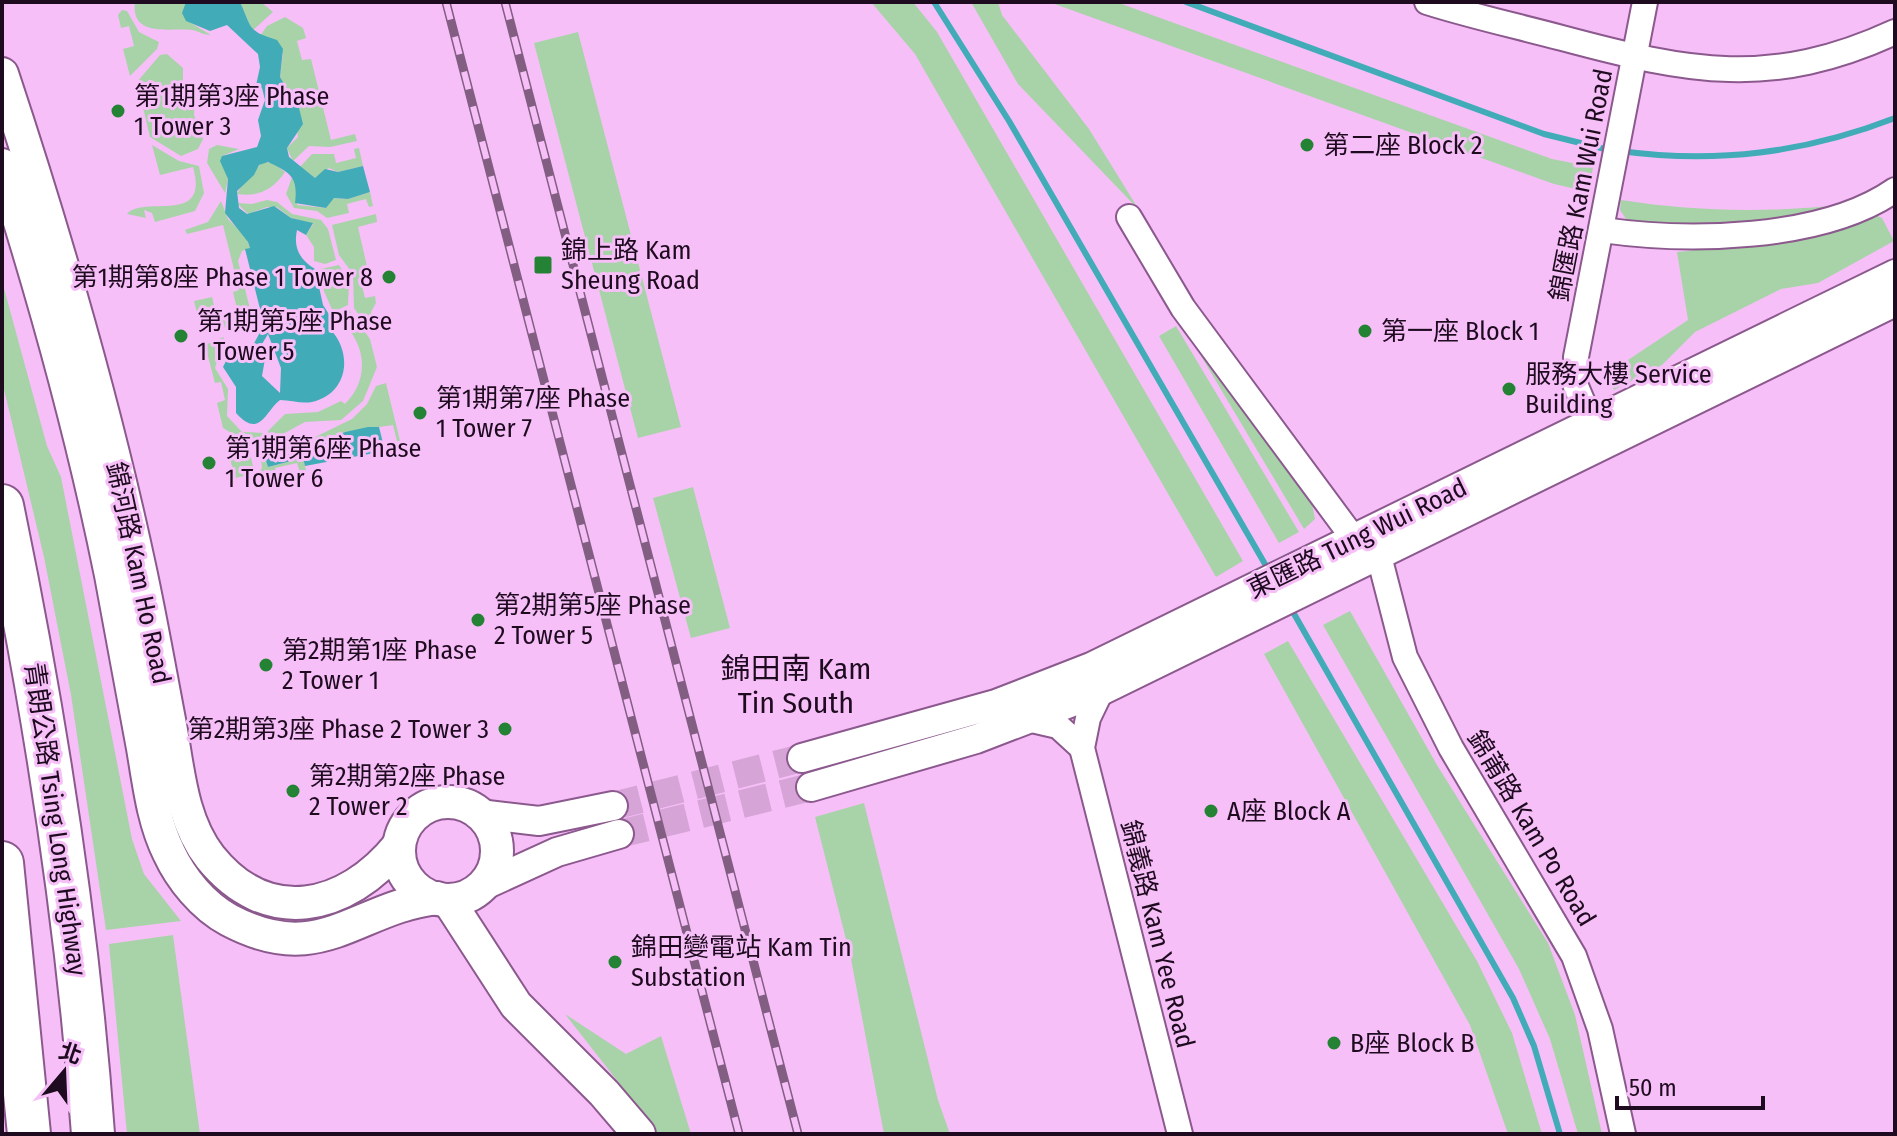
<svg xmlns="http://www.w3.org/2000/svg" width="1897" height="1136" viewBox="0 0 1897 1136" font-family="'Fira Sans Condensed','Noto Sans TC',sans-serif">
	<rect width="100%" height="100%" fill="#f7bff8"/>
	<g fill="#a8d3a9">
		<path d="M135,2H186L191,23L211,35C203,35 199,31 192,30C173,27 130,39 135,2Z"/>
		<polygon points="240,2 261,2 273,12 252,31"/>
		<polygon points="871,2 913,2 937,32 1243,561 1216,577 915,54"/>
		<polygon points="971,2 998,2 1002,15 1089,129 1139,210 1018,84"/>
		<polygon points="1049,2 1116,2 1552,159 1593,167 1589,192 1554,184"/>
		<polygon points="122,10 127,11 139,32 159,42 157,49 130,76 123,49 134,46 129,26 121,28 118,15"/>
		<polygon points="285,17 303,28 306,38 297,41 302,60 311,59 331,140 355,134 357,141 330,147 309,146 293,161 287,148 298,137 294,100 280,77 283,54 272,39 260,36 267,26"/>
		<polygon points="578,32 681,427 638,438 534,43"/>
		<polygon points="167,54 183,68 183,83 195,98 194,115 203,139 198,149 181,156 150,137 137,82 160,55"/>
		<path d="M152,145L179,161L199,166L204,193L195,211L155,222L152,213L144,210L146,218L127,214C144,194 210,227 193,167L160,175Z"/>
		<polygon points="217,145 239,149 222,156 228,179 225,193 207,163 209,149"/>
		<polygon points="359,148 363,166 338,172 329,168 315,178 300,167 312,154 334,154 336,163 356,158 354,149"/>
		<path d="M263,162L273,163L285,172C273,190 258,197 237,194C239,188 258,166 263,162Z"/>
		<polygon points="292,177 298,184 297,205 326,208 333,198 348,199 370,192 373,206 369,207 366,199 347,204 349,213 327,218 317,211 294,208 286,194"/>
		<polygon points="267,200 277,202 292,214 321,220 328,229 336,260 325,264 314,261 314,247 306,235 313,224 291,218 277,207 267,207 248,214 237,203 252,204"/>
		<path d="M1621,200C1698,212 1771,213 1848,204L1847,207L1741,226L1636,222L1626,219L1620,210Z"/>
		<polygon points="221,201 228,219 246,237 250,248 242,251 238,261 253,321 225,328 221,313 237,309 233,292 239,290 223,225 187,234 185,230 208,222"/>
		<polygon points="376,214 377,222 358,227 369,275 360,278 365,298 375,296 376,303 371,312 374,325 367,327 354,308 353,274 339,255 332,225"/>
		<polygon points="1873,214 1882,218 1894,241 1818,283 1781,289 1695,332 1662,365 1614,390 1607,374 1688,320 1677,252 1757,244"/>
		<polygon points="339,265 349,282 348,305 333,312 324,291 321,269"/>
		<polygon points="2,281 47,446 61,477 132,839 144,874 181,921 106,930 71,695 44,557 2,381"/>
		<polygon points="212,297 220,329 202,333 194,301"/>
		<path d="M349,310L370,339L377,367L363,401L341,420L305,422L270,441L268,431L285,414L318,412L341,401L345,404C372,377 365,340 337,317Z"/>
		<polygon points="1182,324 1312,504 1315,519 1304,529"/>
		<polygon points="1176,326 1299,532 1279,543 1159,336"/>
		<polygon points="224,337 215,368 228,389 227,416 242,432 265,433 266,442 246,442 223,428 217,403 225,400 221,382 215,383 205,345"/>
		<polygon points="386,383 400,441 397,441 393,425 345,432 312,447 265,454 268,467 303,458 307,474 301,476 297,463 275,468 278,482 253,488 252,481 262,468 260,450 291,439 311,439 352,419 367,404 376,386"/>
		<polygon points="226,443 249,450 253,466 244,476 235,478"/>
		<polygon points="693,487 730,628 691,638 653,498"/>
		<polygon points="1350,611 1437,765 1548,943 1575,1015 1602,1134 1578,1134 1550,1039 1519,969 1323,625"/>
		<polygon points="1288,641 1477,961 1512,1033 1542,1134 1508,1134 1470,1025 1264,654"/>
		<polygon points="864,803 938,1100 950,1134 884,1134 851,959 815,817"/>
		<polygon points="173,935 200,1134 127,1134 109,944"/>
		<polygon points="565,1014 626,1054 661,1036 691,1134 659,1134"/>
	</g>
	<g fill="#41acb8" fill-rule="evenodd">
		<path d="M186,2H240C252,28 247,31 277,40L283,49L280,77L299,108L303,124L287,148L289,157L315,178L325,169L338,172L363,166L370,192L348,199L334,198L326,208L295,203C298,178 292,173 268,162L259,165L254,175L237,191L239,208L247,214L274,206L291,218L313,223L306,235L297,230C293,248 300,260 315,269L323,305L336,325L331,330C353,354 348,394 312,402C301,404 291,400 280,400C266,410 260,440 236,413V387L223,367L230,353L252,347L264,325L245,249L250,248L248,242L225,213L228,179L220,161L222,156L257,147L261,136L258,120L265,100L262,88L255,90L260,67L258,54L227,25L210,31L186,21L182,13ZM268,334L281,368L280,393L262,376L265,359L259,349Z"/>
		<polygon points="368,427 379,427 385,451 305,466 303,458 268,467 264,454 312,447 345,432"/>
	</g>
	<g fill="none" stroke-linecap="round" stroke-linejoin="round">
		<g stroke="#41acb8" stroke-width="6">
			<polyline points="934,2 1009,121 1269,571"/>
			<polyline points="1186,2 1544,134 1609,150"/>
			<path d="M1620,151C1716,164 1805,153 1895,118"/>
			<polyline points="1289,605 1513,998 1534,1046 1560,1134"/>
		</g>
		<g stroke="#d6a4d7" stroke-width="28" stroke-dasharray="28 14" stroke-linecap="butt">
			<polyline points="613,806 802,758"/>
			<polyline points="619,834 811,787"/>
		</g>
		<defs>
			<g id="minor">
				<path d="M1427,2C1471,16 1517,26 1562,38C1689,72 1771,89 1895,32"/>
				<polyline points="1129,217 1183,308 1354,539"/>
				<path d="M1602,230C1687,242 1822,241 1895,190"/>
				<polyline points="1591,422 1575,384 1576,357 1645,2"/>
				<polyline points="1379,556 1405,657 1451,748 1574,956 1600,1029 1623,1134"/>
				<polyline points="1101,691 1088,718 1082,748 1180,1134"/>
				<polyline points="1032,720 1058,726 1082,748"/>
			</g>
			<g id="tertiary">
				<polyline points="802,758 996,704 1091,667 1895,274"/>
				<polyline points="811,787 976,739 1101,691 1895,302"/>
				<polyline points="479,814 539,821 613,806"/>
				<polyline points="487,884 557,852 619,834"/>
			</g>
			<g id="secondary">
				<path d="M2,74C56,237 104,402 140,570C151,621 160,673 170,725C178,768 181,820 210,857C267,928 346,911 399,845"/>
				<path d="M2,165C45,299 83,437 111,575C122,632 132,690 143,748C149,783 153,821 169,853C181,879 203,906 229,920C321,969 356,907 437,898"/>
				<circle cx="448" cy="851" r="49"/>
				<polyline points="448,900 516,1005 604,1093 639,1134"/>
			</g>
			<g id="motorway">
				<path d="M2,506C45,714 78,922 93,1134"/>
				<polyline points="2,863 29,1134"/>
			</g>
		</defs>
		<use href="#minor" stroke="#8b598d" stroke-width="28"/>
		<use href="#tertiary" stroke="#8b598d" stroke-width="32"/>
		<use href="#secondary" stroke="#8b598d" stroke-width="36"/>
		<use href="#motorway" stroke="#8b598d" stroke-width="46"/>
		<use href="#minor" stroke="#fff" stroke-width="24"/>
		<use href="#tertiary" stroke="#fff" stroke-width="28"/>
		<use href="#secondary" stroke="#fff" stroke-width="32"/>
		<use href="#motorway" stroke="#fff" stroke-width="42"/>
		<defs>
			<g id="rail">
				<polyline points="446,2 739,1134"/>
				<polyline points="505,2 798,1134"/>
			</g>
		</defs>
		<use href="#rail" stroke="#825e83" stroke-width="9"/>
		<use href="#rail" stroke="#f7bff8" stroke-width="6" stroke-dasharray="18" stroke-linecap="butt"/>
	</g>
	<g fill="#238233" stroke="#f7bff8" stroke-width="3">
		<circle cx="118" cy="111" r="8"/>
		<circle cx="1307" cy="145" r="8"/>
		<rect x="533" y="255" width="20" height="20" rx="4"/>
		<circle cx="389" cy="277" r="8"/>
		<circle cx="1365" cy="331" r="8"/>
		<circle cx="181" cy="336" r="8"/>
		<circle cx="1509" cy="389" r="8"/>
		<circle cx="420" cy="413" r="8"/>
		<circle cx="209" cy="463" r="8"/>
		<circle cx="478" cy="620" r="8"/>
		<circle cx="266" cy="665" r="8"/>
		<circle cx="505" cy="729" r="8"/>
		<circle cx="293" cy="791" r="8"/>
		<circle cx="1211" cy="811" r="8"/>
		<circle cx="615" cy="962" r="8"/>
		<circle cx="1334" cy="1043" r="8"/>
	</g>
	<g text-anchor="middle" stroke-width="6" stroke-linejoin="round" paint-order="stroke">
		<g font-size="26" fill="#1e0b1f" stroke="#f7bff8" text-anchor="start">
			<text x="134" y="105">第1期第3座 Phase<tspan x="134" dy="30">1 Tower 3</tspan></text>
			<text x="1323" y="154">第二座 Block 2</text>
			<text x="561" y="259">錦上路 Kam<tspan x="561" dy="30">Sheung Road</tspan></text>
			<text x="373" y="286" text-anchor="end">第1期第8座 Phase 1 Tower 8</text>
			<text x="197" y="330">第1期第5座 Phase<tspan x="197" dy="30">1 Tower 5</tspan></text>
			<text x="1381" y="340">第一座 Block 1</text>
			<text x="1525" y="383">服務大樓 Service<tspan x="1525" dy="30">Building</tspan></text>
			<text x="436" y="407">第1期第7座 Phase<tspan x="436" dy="30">1 Tower 7</tspan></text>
			<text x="225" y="457">第1期第6座 Phase<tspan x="225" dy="30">1 Tower 6</tspan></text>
			<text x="494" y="614">第2期第5座 Phase<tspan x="494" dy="30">2 Tower 5</tspan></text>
			<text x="282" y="659">第2期第1座 Phase<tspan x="282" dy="30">2 Tower 1</tspan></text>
			<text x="489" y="738" text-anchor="end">第2期第3座 Phase 2 Tower 3</text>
			<text x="309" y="785">第2期第2座 Phase<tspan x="309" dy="30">2 Tower 2</tspan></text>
			<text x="1227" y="820">A座 Block A</text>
			<text x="631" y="956">錦田變電站 Kam Tin<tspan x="631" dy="30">Substation</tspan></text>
			<text x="1350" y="1052">B座 Block B</text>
		</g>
		<g font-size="26" fill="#1e0b1f" stroke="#f7bff8">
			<text transform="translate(1581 185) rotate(-79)" y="9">錦匯路 Kam Wui Road</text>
			<text transform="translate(1357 538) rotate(-26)" y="9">東匯路 Tung Wui Road</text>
			<text transform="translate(139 573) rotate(78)" y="9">錦河路 Kam Ho Road</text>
			<text transform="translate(56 819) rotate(82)" y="9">青朗公路 Tsing Long Highway</text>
			<text transform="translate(1532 828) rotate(59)" y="9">錦莆路 Kam Po Road</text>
			<text transform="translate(1158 934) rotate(76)" y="9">錦義路 Kam Yee Road</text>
		</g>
		<g font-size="30" fill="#1e0b1f" stroke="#f7bff8">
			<text x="796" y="679">錦田南 Kam<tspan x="796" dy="34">Tin South</tspan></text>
		</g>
	</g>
	<rect width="1897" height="1136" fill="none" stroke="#1e0b1f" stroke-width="8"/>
	<g transform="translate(64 1072) rotate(19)" stroke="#f7bff8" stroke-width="6" paint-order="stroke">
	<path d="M0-6L14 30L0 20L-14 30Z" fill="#1e0b1f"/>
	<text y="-12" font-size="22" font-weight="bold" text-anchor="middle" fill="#1e0b1f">北</text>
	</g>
	<path d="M1617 1096v12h146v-12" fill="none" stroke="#1e0b1f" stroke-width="4"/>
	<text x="1629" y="1096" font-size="24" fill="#1e0b1f" stroke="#f7bff8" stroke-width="6" paint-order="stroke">50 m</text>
</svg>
